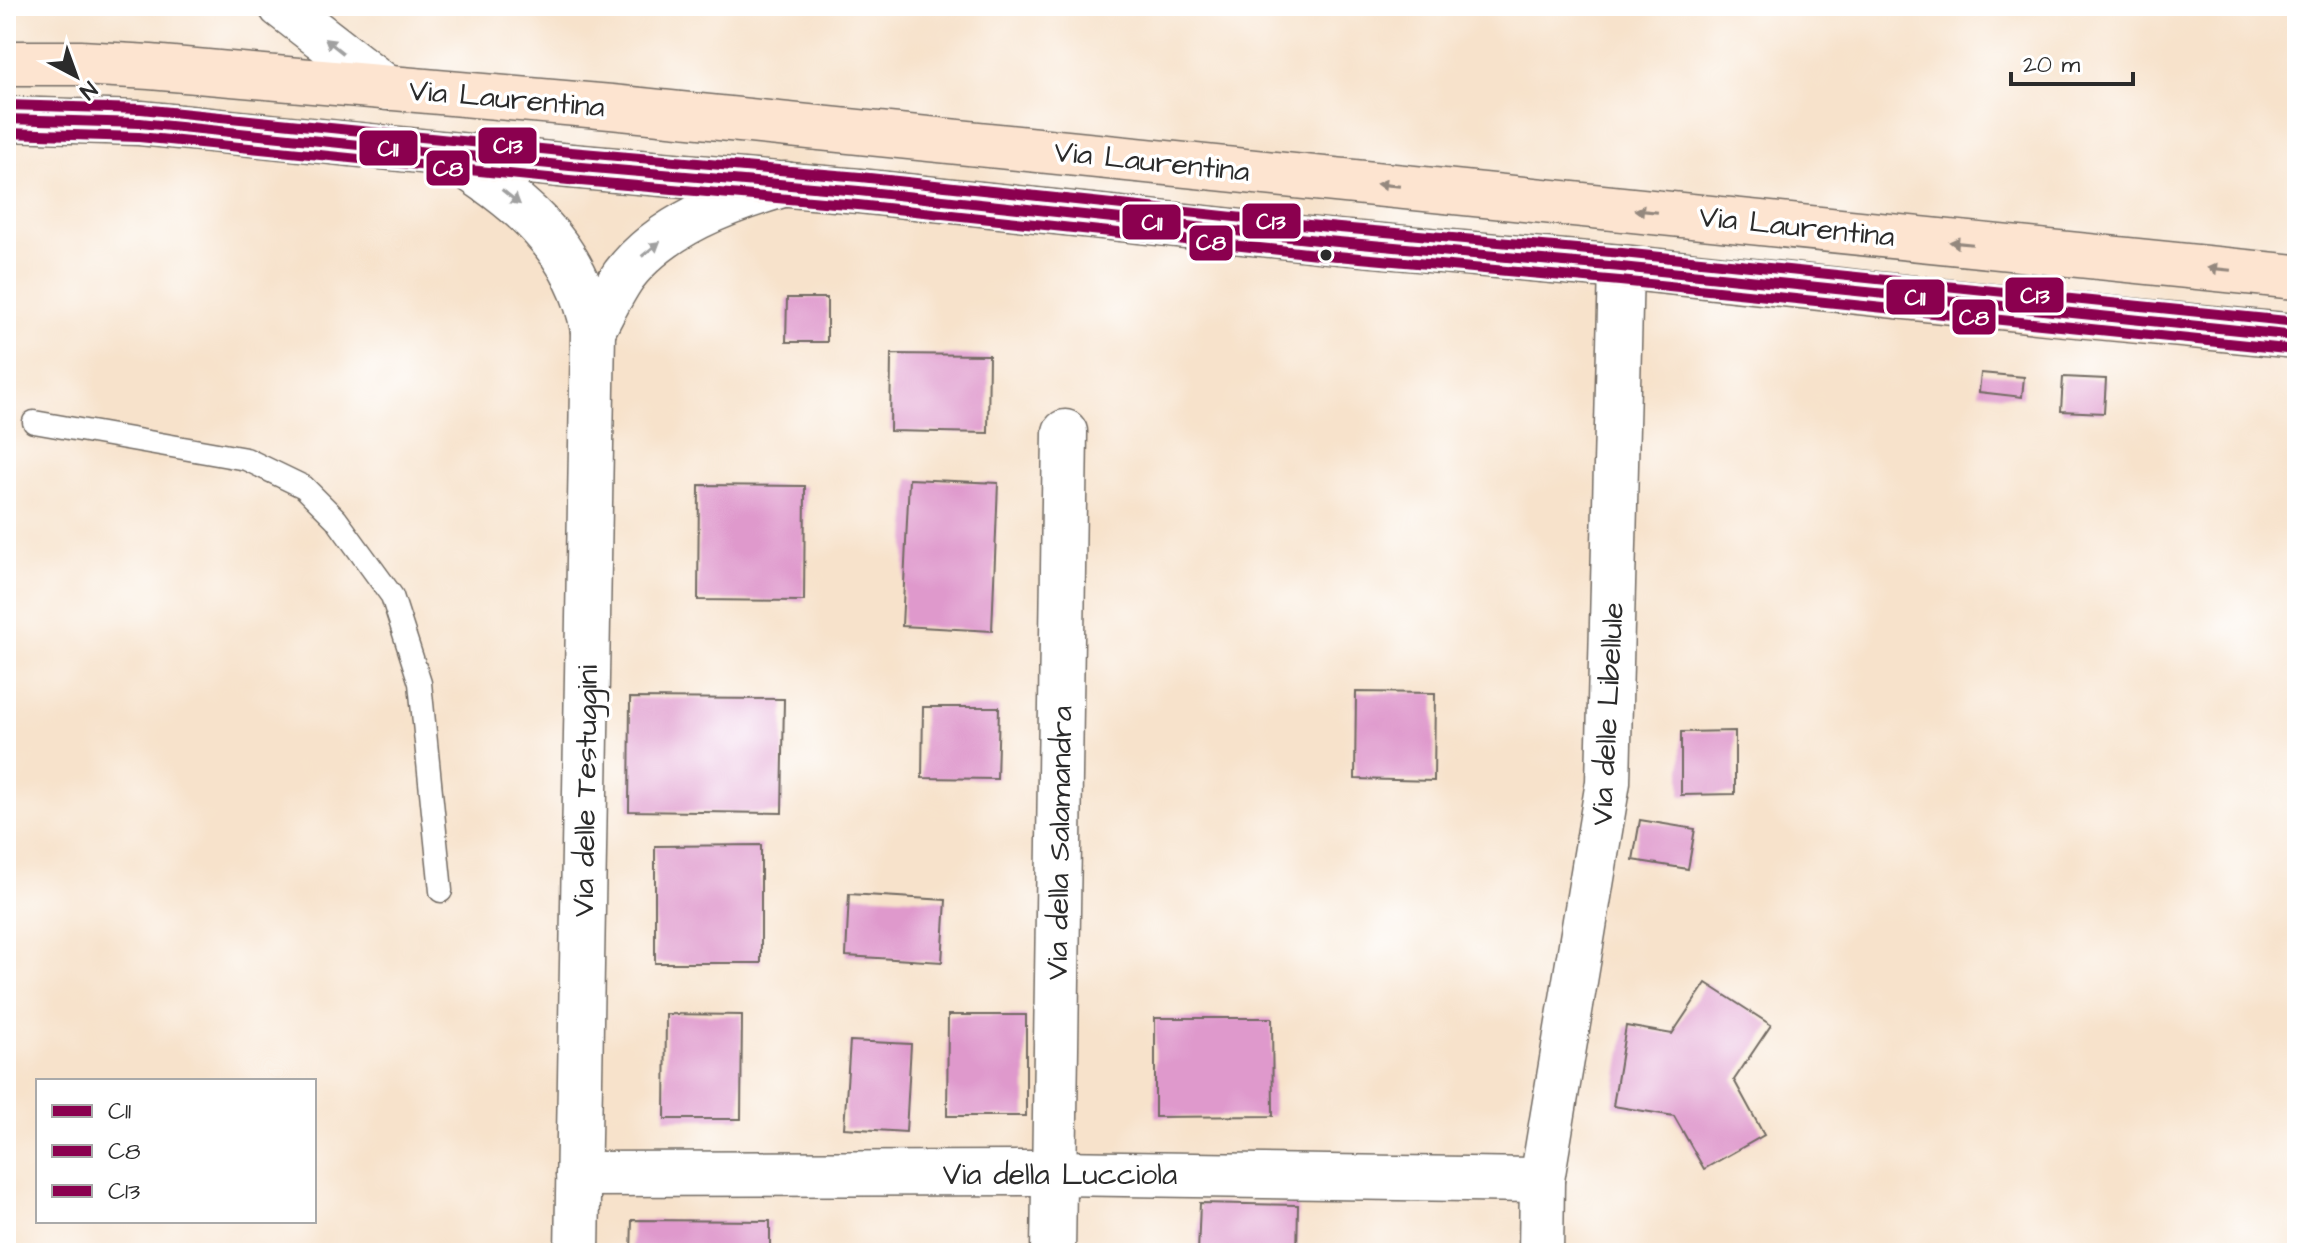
<svg xmlns="http://www.w3.org/2000/svg" width="2303" height="1259" viewBox="0 0 2303 1259" font-family="'Architects Daughter',sans-serif">
	<rect width="100%" height="100%" fill="#fff"/>
	<filter id="ink" filterUnits="userSpaceOnUse"><feTurbulence type="fractalNoise" baseFrequency=".0125" numOctaves="2"/><feDisplacementMap in="SourceGraphic" scale="16" xChannelSelector="R" yChannelSelector="G"/><feConvolveMatrix kernelMatrix="1 2 1 2 8 2 1 2 1" color-interpolation-filters="sRGB"/></filter>
	<filter id="wash" filterUnits="userSpaceOnUse"><feTurbulence type="fractalNoise" baseFrequency=".006" numOctaves="4" result="noise"/><feDisplacementMap in="SourceGraphic" scale="32" xChannelSelector="R" yChannelSelector="G"/><feGaussianBlur stdDeviation="1.8" result="paint"/><feColorMatrix in="noise" values="0 0 0 0 0 0 0 0 0 0 0 0 0 0 0 0 0 1.4 0 .05"/><feComposite in="paint" operator="in"/></filter>
	<g filter="url(#wash)">
		<rect width="100%" height="100%" fill="#f7e2cb"/>
		<g id="blocks">
			<g fill="#df99cc">
				<polygon points="787,298 827,298 827,342 786,342"/>
				<polygon points="891,354 989,355 988,433 890,431"/>
				<polygon points="1981,373 2024,377 2022,397 1979,392"/>
				<polygon points="2063,377 2106,379 2104,413 2061,411"/>
				<polygon points="909,479 998,483 992,631 902,626"/>
				<polygon points="699,485 805,486 804,601 698,600"/>
				<polygon points="1356,692 1435,693 1434,781 1355,779"/>
				<polygon points="630,698 784,699 782,813 629,811"/>
				<polygon points="923,707 999,707 997,779 922,778"/>
				<polygon points="1735,731 1735,794 1681,795 1681,732"/>
				<polygon points="1640,820 1695,829 1688,869 1633,860"/>
				<polygon points="761,845 761,963 655,963 655,846"/>
				<polygon points="849,894 946,900 942,962 846,956"/>
				<polygon points="1706,983 1771,1025 1734,1080 1764,1135 1704,1169 1674,1116 1613,1106 1626,1026 1672,1034"/>
				<polygon points="666,1014 742,1015 741,1119 665,1119"/>
				<polygon points="948,1015 1026,1015 1026,1116 947,1116"/>
				<polygon points="1155,1018 1272,1018 1273,1116 1155,1117"/>
				<polygon points="850,1041 911,1044 906,1132 844,1128"/>
				<polygon points="1200,1203 1298,1205 1297,1253 1198,1253"/>
				<polygon points="632,1220 770,1221 770,1253 631,1253"/>
				<polygon points="854,1249 909,1250 909,1253 854,1253"/>
				<polygon points="1494,1249 1494,1253 1465,1253 1465,1251"/>
			</g>
		</g>
	</g>
	<g filter="url(#ink)">
		<use href="#blocks" fill-opacity="0" stroke="#726b63" stroke-width="2"/>
		<g fill="none" stroke-linecap="round" stroke-linejoin="round">
			<defs>
				<polyline id="lane" points="34,422 246,459 304,487 336,519 392,596 420,683 441,891"/>
				<g id="street">
					<polyline points="281,6 387,88"/>
					<path d="M446,154C516,197 577,244 593,330C603,312 612,292 624,275C662,225 728,201 786,184"/>
					<polyline points="578,1174 1054,1173 1542,1180"/>
					<polyline points="577,1253 593,330"/>
					<polyline points="1053,1253 1065,432"/>
					<polyline points="1541,1253 1542,1180 1608,782 1621,267"/>
				</g>
				<g id="secondary">
					<polyline points="6,63 80,63 150,67 611,107 2297,277"/>
					<polyline points="6,119 140,123 570,166 859,191 1327,241 1621,267 2055,313 2297,336"/>
				</g>
			</defs>
			<use href="#lane" stroke="#726b63" stroke-width="25"/>
			<use href="#street" stroke="#726b63" stroke-width="47"/>
			<use href="#secondary" stroke="#726b63" stroke-width="47"/>
			<use href="#lane" stroke="#fff" stroke-width="22"/>
			<use href="#street" stroke="#fff" stroke-width="44"/>
			<use href="#secondary" stroke="#fde4d0" stroke-width="44"/>
			<defs>
				<polyline id="bus-1" points="6,119 140,123 570,166 859,191 1327,241 1621,267 2297,336"/>
				<polyline id="bus-2" points="6,133 139,137 569,180 858,205 1326,255 1620,281 2296,350"/>
				<polyline id="bus-3" points="6,105 141,109 571,152 860,177 1328,227 1622,253 2297,322"/>
			</defs>
			<use href="#bus-1" stroke="#fff" stroke-width="16"/>
			<use href="#bus-2" stroke="#fff" stroke-width="16"/>
			<use href="#bus-3" stroke="#fff" stroke-width="16"/>
			<use href="#bus-1" stroke="#8b004f" stroke-width="10"/>
			<use href="#bus-2" stroke="#8b004f" stroke-width="10"/>
			<use href="#bus-3" stroke="#8b004f" stroke-width="10"/>
		</g>
		<defs><path id="oneway-solid" d="M-6-.8H1V-3.2L6.5 0L1 3.2V.8H-6Z" transform="scale(2)"/></defs>
		<g fill="#a0a0a0">
			<use href="#oneway-solid" transform="translate(334 46) rotate(-142)"/>
			<use href="#oneway-solid" transform="translate(511 197) rotate(39)"/>
			<use href="#oneway-solid" transform="translate(651 249) rotate(-39)"/>
		</g>
		<g fill="#94887e">
			<use href="#oneway-solid" transform="translate(1388 185) rotate(-174)"/>
			<use href="#oneway-solid" transform="translate(1646 211) rotate(-174)"/>
			<use href="#oneway-solid" transform="translate(1961 243) rotate(-174)"/>
			<use href="#oneway-solid" transform="translate(2219 269) rotate(-174)"/>
		</g>
	</g>
	<circle fill="#2b2b2b" stroke="#fff" stroke-width="3" cx="1326" cy="255" r="7"/>
	<g text-anchor="middle" stroke-width="7" stroke-linejoin="round" paint-order="stroke">
		<g font-size="30" fill="#2b2b2b" stroke="#fff">
			<text transform="translate(507 98) rotate(5)" y="10">Via Laurentina</text>
			<text transform="translate(1152 161) rotate(6)" y="10">Via Laurentina</text>
			<text transform="translate(1797 226) rotate(6)" y="10">Via Laurentina</text>
			<text transform="translate(1607 714) rotate(-87)" y="10">Via delle Libellule</text>
			<text transform="translate(585 791) rotate(-89)" y="10">Via delle Testuggini</text>
			<text transform="translate(1059 843) rotate(-89)" y="10">Via della Salamandra</text>
			<text x="1060" y="1184">Via della Lucciola</text>
		</g>
	</g>
	<g stroke="#fff" stroke-width="3">
		<rect x="477" y="126" width="61" height="39" rx="8" fill="#8b004f"/>
		<rect x="358" y="129" width="61" height="38" rx="8" fill="#8b004f"/>
		<rect x="425" y="149" width="46" height="38" rx="8" fill="#8b004f"/>
		<rect x="1241" y="202" width="61" height="38" rx="8" fill="#8b004f"/>
		<rect x="1121" y="203" width="61" height="38" rx="8" fill="#8b004f"/>
		<rect x="1188" y="224" width="46" height="38" rx="8" fill="#8b004f"/>
		<rect x="2004" y="276" width="61" height="38" rx="8" fill="#8b004f"/>
		<rect x="1885" y="278" width="61" height="38" rx="8" fill="#8b004f"/>
		<rect x="1951" y="298" width="46" height="38" rx="8" fill="#8b004f"/>
	</g>
	<g font-size="22" text-anchor="middle" font-weight="bold" fill="#fff">
		<text x="508" y="153">C13</text>
		<text x="388" y="156">C11</text>
		<text x="448" y="176">C8</text>
		<text x="1271" y="229">C13</text>
		<text x="1152" y="230">C11</text>
		<text x="1211" y="250">C8</text>
		<text x="2035" y="303">C13</text>
		<text x="1915" y="305">C11</text>
		<text x="1974" y="325">C8</text>
	</g>
	<rect width="2303" height="1259" fill="none" stroke="#fff" stroke-width="32"/>
	<rect x="36" y="1079" width="280" height="144" fill="#ffffff" stroke="#aaaaaa" stroke-width="2"/>
	<rect x="52" y="1105" width="40" height="12" fill="#8b004f" stroke="#aaaaaa" stroke-width="2"/>
	<text x="108" y="1119" font-size="24" fill="#2b2b2b">C11</text>
	<rect x="52" y="1145" width="40" height="12" fill="#8b004f" stroke="#aaaaaa" stroke-width="2"/>
	<text x="108" y="1159" font-size="24" fill="#2b2b2b">C8</text>
	<rect x="52" y="1185" width="40" height="12" fill="#8b004f" stroke="#aaaaaa" stroke-width="2"/>
	<text x="108" y="1199" font-size="24" fill="#2b2b2b">C13</text>
	<g transform="translate(76 76) rotate(139)" stroke="#ffffff" stroke-width="6" paint-order="stroke">
	<path d="M0-6L14 30L0 20L-14 30Z" fill="#2b2b2b"/>
	<text y="-12" font-size="22" font-weight="bold" text-anchor="middle" fill="#2b2b2b">N</text>
	</g>
	<path d="M2011 72v12h122v-12" fill="none" stroke="#2b2b2b" stroke-width="4"/>
	<text x="2023" y="72" font-size="24" fill="#2b2b2b" stroke="#ffffff" stroke-width="6" paint-order="stroke">20 m</text>
</svg>
